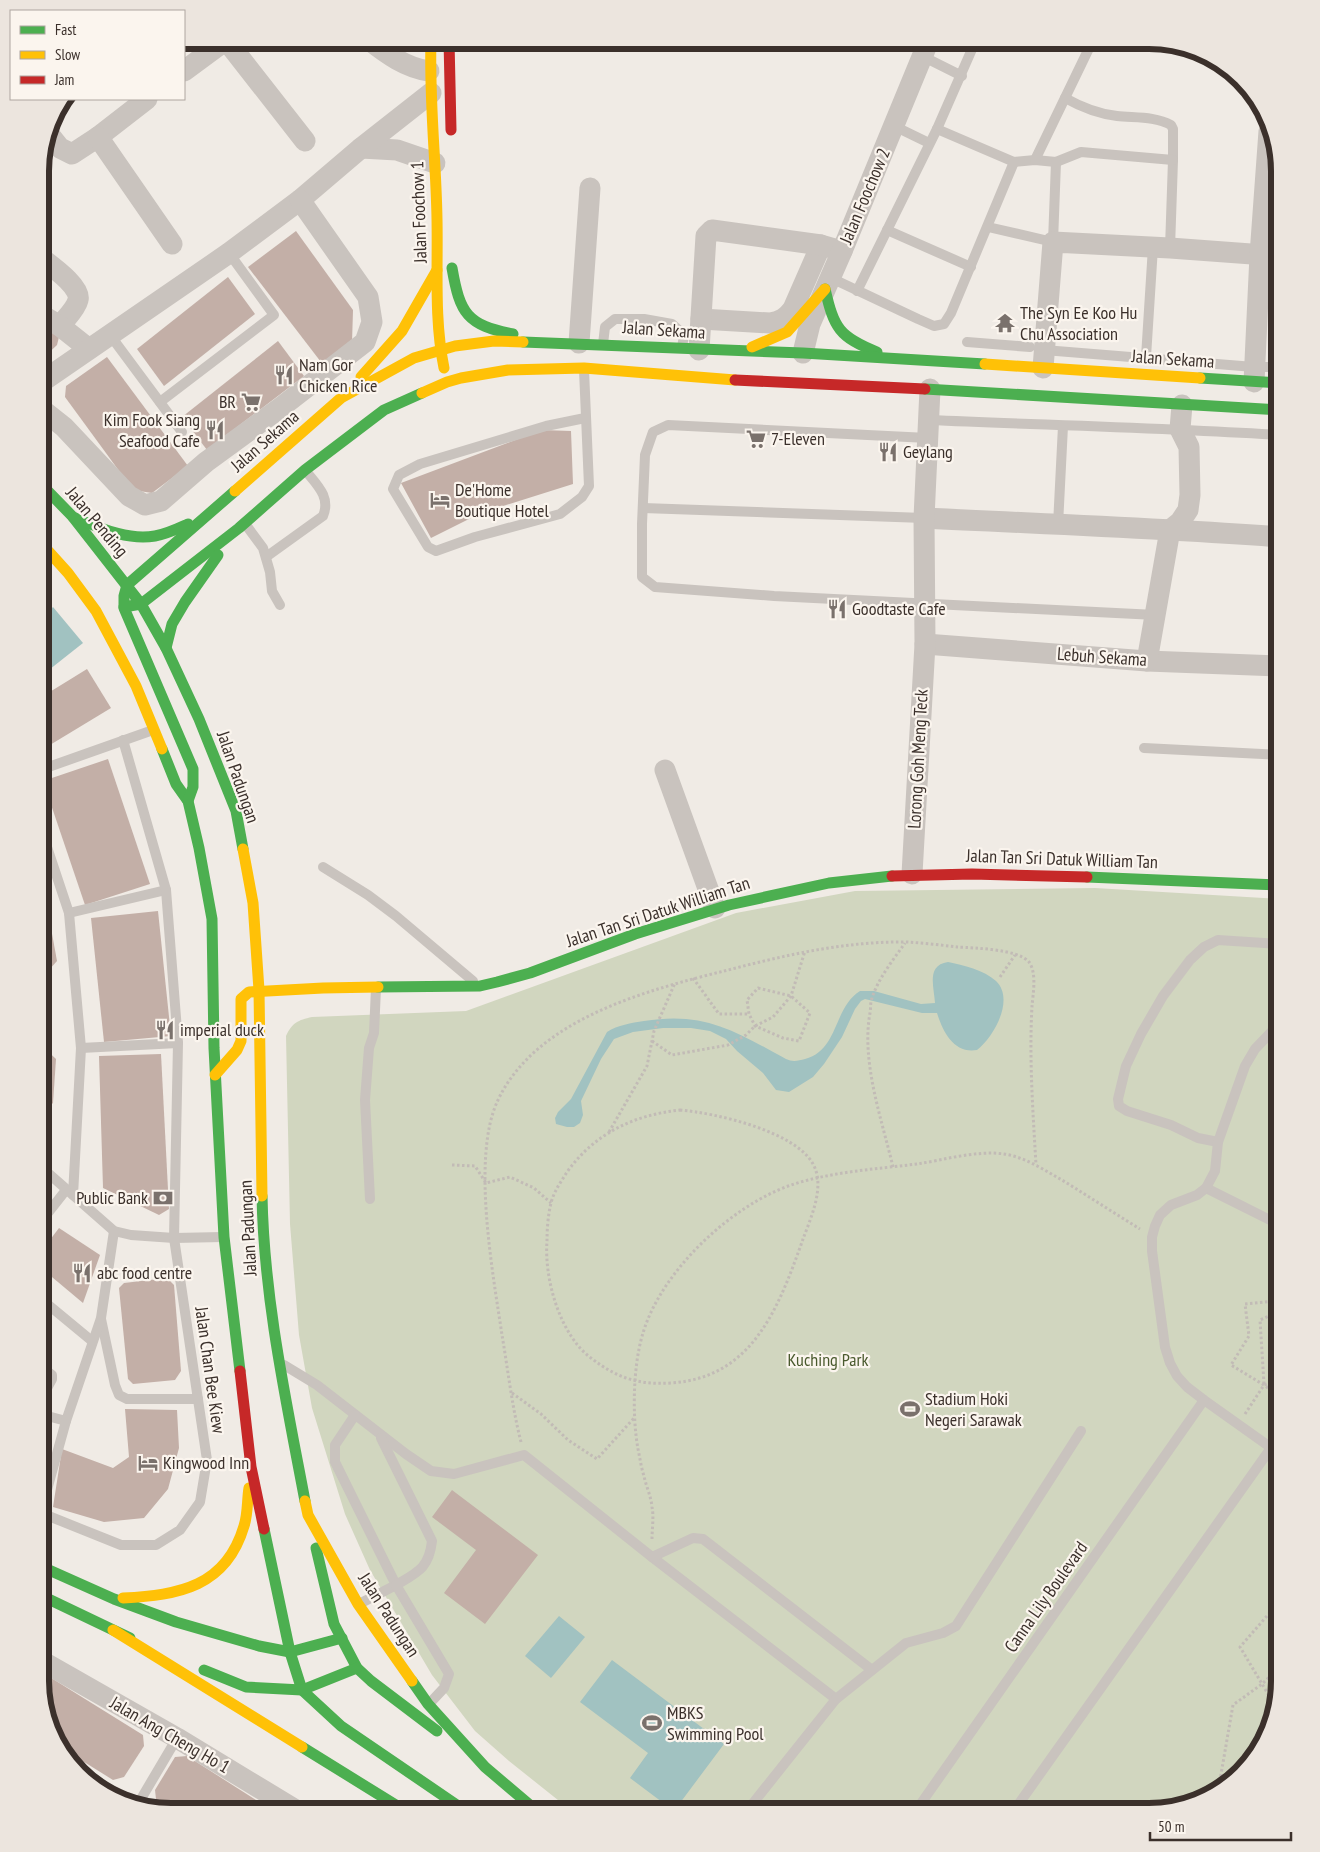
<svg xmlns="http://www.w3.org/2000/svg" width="1320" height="1852" viewBox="0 0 1320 1852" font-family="'PT Sans Narrow',sans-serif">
	<rect width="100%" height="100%" fill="#f0ebe5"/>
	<path fill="#d1d6bf" d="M1095,888L1280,899V1681L1263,1746L1215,1794L1149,1812H573L509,1761L475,1731L432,1675L370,1570L345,1514L312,1408L299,1335L290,1224L286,1036C292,1023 298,1020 312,1017L466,1011L736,913L855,891Z"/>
	<g fill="#a1c2c1">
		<polygon points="53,607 83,643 40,677 40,621"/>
		<path d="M948,962C963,965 984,970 996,981C1015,999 994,1037 977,1050C954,1054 943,1032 937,1013H922L865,999L861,1001L855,1009L842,1037L824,1064L813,1077L789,1092L776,1090L763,1073L737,1051L726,1039L710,1031L691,1028H663L633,1032L614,1039L601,1059L581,1101L583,1115L580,1123L574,1127H567L556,1124L555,1118L558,1112L571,1099L607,1032C618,1025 631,1023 644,1021C704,1011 735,1031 786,1059C792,1062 798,1061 805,1059C839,1050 833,1008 860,991H874L921,1004L935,1003C934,987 926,965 948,962Z"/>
		<polygon points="559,1616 585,1637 551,1678 525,1656"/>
		<polygon points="612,1660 724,1744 674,1811 630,1778 648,1753 580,1702"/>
	</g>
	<g fill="#c3afa7">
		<polygon points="296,231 353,310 352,342 324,366 248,267"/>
		<polygon points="228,277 255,314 164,386 137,349"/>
		<polygon points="40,324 59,337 57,345 40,361"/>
		<polygon points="278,341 304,376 207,450 182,417"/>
		<polygon points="107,357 188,466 152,493 133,490 65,397 66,386"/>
		<polygon points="542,430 571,431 573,484 481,513 431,538 401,483"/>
		<polygon points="87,669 111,708 40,751 40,698"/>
		<polygon points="108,759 150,884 85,905 43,781"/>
		<polygon points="40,907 49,917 57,961 40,980"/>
		<polygon points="158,911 171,1036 104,1042 91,918"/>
		<polygon points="40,1044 56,1059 53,1103 40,1116"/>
		<polygon points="161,1054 169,1209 159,1215 103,1188 99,1056"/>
		<polygon points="59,1228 100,1255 83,1303 40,1267 40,1253"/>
		<polygon points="167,1278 174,1285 181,1371 175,1380 133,1384 128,1379 119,1288 124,1283"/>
		<polygon points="125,1409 177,1410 179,1448 168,1489 144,1518 104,1522 53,1507 62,1449 113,1468 129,1457"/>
		<polygon points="452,1490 538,1555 485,1624 444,1593 476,1550 432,1517"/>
		<polygon points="40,1671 143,1735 144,1746 124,1777 113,1780 57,1745 40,1681"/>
		<polygon points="187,1756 275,1812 169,1812 164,1808 156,1799 155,1790 175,1757"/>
	</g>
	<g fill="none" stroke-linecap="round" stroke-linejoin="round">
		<g stroke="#c2bbb6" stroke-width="3" stroke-dasharray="2.5 2.5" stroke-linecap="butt">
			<polyline points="1000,977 1015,955"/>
			<polyline points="693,978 719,1014 749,1014"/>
			<polygon points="758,988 791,996 810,1013 799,1041 783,1038 755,1026 749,1014 747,1000"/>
			<polyline points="652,1041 672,1055 728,1045 746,1035 755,1026 773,1017 791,996 805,951"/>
			<path d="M680,1110C715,1113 795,1131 813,1164C826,1187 810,1219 802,1242C778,1309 752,1378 671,1383C638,1385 617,1378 591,1358C560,1335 544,1279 547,1241C547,1229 548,1215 551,1203C554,1191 561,1182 567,1172C595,1133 634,1115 680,1110Z"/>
			<polyline points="609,1132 647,1066 654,1031 675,983"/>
			<polyline points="452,1165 475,1166 486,1183 510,1177 534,1188 551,1203"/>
			<path d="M893,1167C882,1120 861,1062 870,1013C871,1008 870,1003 872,998C878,979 893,960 905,943"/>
			<polyline points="1264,1384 1260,1320 1280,1311"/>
			<polyline points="512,1393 541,1414 568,1440 597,1459 635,1417"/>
			<polyline points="1280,1397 1264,1385 1231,1365 1249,1336 1245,1304 1276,1301 1280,1296"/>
			<polyline points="1245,1414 1264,1385 1280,1379"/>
			<path d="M521,1442C512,1407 508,1370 502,1335C493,1274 471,1156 498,1100C537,1018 648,990 728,970C786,955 846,941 907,942C923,943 941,945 957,947C974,948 1018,949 1029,962C1037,973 1033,994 1032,1006C1029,1059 1033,1112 1036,1165"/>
			<path d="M652,1539C652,1529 654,1517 652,1507C651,1496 646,1486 644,1476C641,1467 640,1458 638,1449C632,1416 633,1365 643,1333C661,1272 730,1206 791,1185C830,1172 876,1169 917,1164C943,1160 978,1150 1004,1154C1025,1157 1044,1170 1062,1180C1088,1196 1114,1213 1140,1229"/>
			<polyline points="1274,1704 1240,1647 1280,1601"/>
			<polyline points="1224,1785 1220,1780 1233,1705 1262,1684 1280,1667"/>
			<polyline points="1203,1797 1220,1780"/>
		</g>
		<g stroke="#c9c3be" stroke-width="10">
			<polyline points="922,56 962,76"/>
			<path d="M1065,98C1081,107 1099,114 1117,116C1134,118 1155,116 1171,125L1173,129V160L1170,248"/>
			<polyline points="894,126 929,143"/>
			<polyline points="937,129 1014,162 1035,160 1056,162 1081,152 1173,160"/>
			<polyline points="1035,160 1093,40"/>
			<polyline points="988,227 1053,242 1056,162"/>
			<polyline points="887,230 971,267"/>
			<polyline points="831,278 918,319 934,326 944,324 951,313 1014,162"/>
			<polyline points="857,291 937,129 976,40"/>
			<polyline points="110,335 182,432"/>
			<polyline points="967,342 1030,347"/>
			<polyline points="603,344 605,327 615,319 644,319 672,324 684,335 682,348"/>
			<polyline points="1044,350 1254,367 1280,367"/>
			<polyline points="1146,357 1153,247"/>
			<polyline points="584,370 589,486 582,497 560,514 475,537 436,551 428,547 393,489 399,475 420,464 546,426 585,418"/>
			<polyline points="160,402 274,315 229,253"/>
			<path d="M929,420C1046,425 1163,428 1280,435"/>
			<polyline points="928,438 668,425 653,432 645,455 642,524 642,577 655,587 774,596 1156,615"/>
			<polyline points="643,508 924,518"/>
			<polyline points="246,525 263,548 270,572 272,591 280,605"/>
			<polyline points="1058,525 1063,426"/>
			<path d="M266,557L323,516C331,497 317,485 305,470"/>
			<polyline points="1144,748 1280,755"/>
			<polyline points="40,770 153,730"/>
			<polyline points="40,826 69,913 81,1048 73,1195"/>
			<polyline points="323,867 368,895 396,916 473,981"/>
			<polyline points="40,868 50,858"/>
			<polyline points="69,913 166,890"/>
			<polyline points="81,1048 178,1043"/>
			<polyline points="1218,1142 1198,1138 1171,1125 1127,1111 1119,1106 1118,1099 1126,1066 1141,1034 1163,996 1190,960 1204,947 1218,940 1280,944"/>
			<polyline points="40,1166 114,1231 131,1235 174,1238 223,1237"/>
			<polyline points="1206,1188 1280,1225"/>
			<polyline points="370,1199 365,1100 369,1048 374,1033 376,988"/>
			<polyline points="40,1223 66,1190"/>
			<polyline points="40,1298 92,1341"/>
			<polyline points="101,1319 115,1385 119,1395 127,1399 198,1399"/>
			<polyline points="284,1365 317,1385 406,1454 431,1471 454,1474 524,1455 652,1557 836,1699"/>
			<polyline points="40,1401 52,1379 52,1375 40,1366"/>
			<polyline points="40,1414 66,1421"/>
			<polyline points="355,1415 335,1445 335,1462 396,1585 359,1604"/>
			<path d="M381,1438L432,1541C429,1568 418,1572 396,1585L449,1674L444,1688L429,1704"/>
			<polyline points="1280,1454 1204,1400 1187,1387 1177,1376 1170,1363 1165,1347 1152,1251 1152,1237 1155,1226 1160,1215 1171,1205 1197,1195 1206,1188 1215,1171 1218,1142 1245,1066 1255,1049 1280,1023"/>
			<polyline points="41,1513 121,1545 156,1545 180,1530 200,1502 207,1460 174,1238 178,1043 166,890 123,740"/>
			<polyline points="40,1515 66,1421 101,1318 114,1231"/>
			<polyline points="652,1557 693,1538 703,1539 872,1670"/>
			<polyline points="97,1786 120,1799"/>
			<polyline points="138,1804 177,1738"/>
			<polyline points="746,1812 836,1699 906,1643 943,1633 956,1626 1081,1431"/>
			<polyline points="915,1812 1204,1400"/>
			<polyline points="1013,1812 1271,1448"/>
		</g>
		<g stroke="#c9c3be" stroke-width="21">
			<polyline points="226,40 305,141"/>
			<path d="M369,40C387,54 406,68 429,71"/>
			<polyline points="184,71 226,40"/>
			<polyline points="48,133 60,148 72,154 98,137 147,99"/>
			<polyline points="98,137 172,244"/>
			<polyline points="361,148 397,150 435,163"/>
			<path d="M40,257C50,265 82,287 78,300C76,309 65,319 60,326"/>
			<polyline points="40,314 60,326 89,349"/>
			<path d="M701,319L770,323C781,321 786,318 793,309L821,245"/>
			<polyline points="579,343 590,188"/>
			<polyline points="699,350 706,236 712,230 821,245 842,251"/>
			<polyline points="803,353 810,324 842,251 929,40"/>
			<polyline points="1043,368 1053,242 1170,248 1280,256"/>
			<polyline points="1254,382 1260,255 1269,131"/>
			<polyline points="40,383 229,253 300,200 361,148 431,93"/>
			<polyline points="40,408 64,427 129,496 145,505 161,501 206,462 280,408 365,342 372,322 368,297 300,200"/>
			<path d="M924,518C1043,524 1162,528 1280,537"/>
			<polyline points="925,644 1147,661 1280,666"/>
			<polyline points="1147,661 1170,530 1180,522 1188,510 1190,495 1189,447 1180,429 1182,405"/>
			<polyline points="665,770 715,908"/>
			<polyline points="912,874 925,644 924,518 930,389"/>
			<polyline points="40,1660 177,1738 299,1812"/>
		</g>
		<g stroke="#4caf50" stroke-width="11">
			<path d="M452,268C460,314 467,325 513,334"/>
			<path d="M825,289C834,328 839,337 877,352"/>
			<polyline points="523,342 803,353 985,364"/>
			<polyline points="1200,378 1280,383"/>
			<polyline points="925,389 1280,410"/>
			<polyline points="40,483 73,517 141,604 166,648 199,719 236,811 243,849"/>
			<path d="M73,517C98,527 127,541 155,536C167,534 177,529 188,524"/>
			<polyline points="124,607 141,604 239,528 305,470 384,410 422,393"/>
			<polyline points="166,648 172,624 185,602 218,555"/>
			<polyline points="162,749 176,784 188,801 199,848 212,919 214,1048 224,1237 240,1371"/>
			<polyline points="188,801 193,787 193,769 124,608 124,596 127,585 235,491"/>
			<polyline points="1087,877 1280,885"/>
			<polyline points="378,987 480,986 497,982 530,973 635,934 729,905 829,883 892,876"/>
			<path d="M262,1196C264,1299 286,1400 305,1501"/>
			<polyline points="264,1529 290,1652 302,1690 341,1726 467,1812"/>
			<polyline points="316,1548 334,1624 357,1668 371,1681 437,1731"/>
			<polyline points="40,1566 114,1599 176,1622 259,1646 290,1652 342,1638"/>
			<polyline points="40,1595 130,1638"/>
			<polyline points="204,1670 246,1687 302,1690 357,1668"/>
			<polyline points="412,1681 428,1704 485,1767 538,1812"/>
			<polyline points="302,1747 407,1812"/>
		</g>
		<g stroke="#ffc107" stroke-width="11">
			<path d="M431,40C429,100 436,159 437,219C438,269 434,319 444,368"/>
			<polyline points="752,347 787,332 825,289"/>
			<polyline points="985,364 1200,378"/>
			<polyline points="361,377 402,331 437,270"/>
			<polyline points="422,393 447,382 461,378 508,370 584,368 735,380"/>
			<polyline points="235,491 341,398 414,358 455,346 494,341 523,342"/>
			<polyline points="40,542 68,573 96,611 136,686 162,749"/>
			<polyline points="243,849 253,903 259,990 262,1196"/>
			<polyline points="215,1075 237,1050 241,1041 241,999 249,992 323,988 378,987"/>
			<polyline points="305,1501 308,1515 358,1604 412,1681"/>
			<path d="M123,1598C179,1595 226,1587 244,1526C248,1514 247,1500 249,1488"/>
			<polyline points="113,1630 302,1747"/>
		</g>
		<g stroke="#c62828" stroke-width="11">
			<polyline points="449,40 451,130"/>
			<polyline points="735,380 925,389"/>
			<polyline points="892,876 972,874 1087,877"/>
			<polyline points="240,1371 251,1467 264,1529"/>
		</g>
	</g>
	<defs>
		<symbol id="temple-bare" viewBox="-9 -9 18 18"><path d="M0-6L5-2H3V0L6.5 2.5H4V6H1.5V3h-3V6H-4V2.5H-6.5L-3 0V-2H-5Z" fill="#7a716c" stroke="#fbf5ee" stroke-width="2.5" paint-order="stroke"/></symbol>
		<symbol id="restaurant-bare" viewBox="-9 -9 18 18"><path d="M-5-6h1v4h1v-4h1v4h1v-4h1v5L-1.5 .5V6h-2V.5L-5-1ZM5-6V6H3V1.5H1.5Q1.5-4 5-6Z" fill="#7a716c" stroke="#fbf5ee" stroke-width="2.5" paint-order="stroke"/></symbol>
		<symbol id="supermarket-bare" viewBox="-9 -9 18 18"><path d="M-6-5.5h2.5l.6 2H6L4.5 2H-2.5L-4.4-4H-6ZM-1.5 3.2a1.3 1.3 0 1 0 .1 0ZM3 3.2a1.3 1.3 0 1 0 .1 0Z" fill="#7a716c" stroke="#fbf5ee" stroke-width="2.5" paint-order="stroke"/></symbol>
		<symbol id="hotel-bare" viewBox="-9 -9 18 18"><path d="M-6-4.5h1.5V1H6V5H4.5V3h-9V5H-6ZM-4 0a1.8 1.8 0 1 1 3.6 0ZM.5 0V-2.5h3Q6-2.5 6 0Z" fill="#7a716c" stroke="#fbf5ee" stroke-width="2.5" paint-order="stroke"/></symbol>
		<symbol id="bank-bare" viewBox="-9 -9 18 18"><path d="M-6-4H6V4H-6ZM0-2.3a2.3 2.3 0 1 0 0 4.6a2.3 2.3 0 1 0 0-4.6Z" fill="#7a716c" stroke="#fbf5ee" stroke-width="2.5" paint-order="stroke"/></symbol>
		<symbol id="stadium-bare" viewBox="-9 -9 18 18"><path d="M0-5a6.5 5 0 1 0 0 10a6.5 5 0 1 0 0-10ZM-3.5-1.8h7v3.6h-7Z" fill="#7a716c" stroke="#fbf5ee" stroke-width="2.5" paint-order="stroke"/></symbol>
	</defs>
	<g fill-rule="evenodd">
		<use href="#temple-bare" x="991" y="309" width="28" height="28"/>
		<use href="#restaurant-bare" x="270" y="361" width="28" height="28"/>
		<use href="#supermarket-bare" x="237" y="388" width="28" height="28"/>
		<use href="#restaurant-bare" x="201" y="416" width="28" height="28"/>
		<use href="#supermarket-bare" x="742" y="425" width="28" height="28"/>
		<use href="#restaurant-bare" x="874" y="438" width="28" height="28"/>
		<use href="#hotel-bare" x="426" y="486" width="28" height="28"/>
		<use href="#restaurant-bare" x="823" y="595" width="28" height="28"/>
		<use href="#restaurant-bare" x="151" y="1016" width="28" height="28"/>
		<use href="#bank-bare" x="149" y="1184" width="28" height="28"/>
		<use href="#restaurant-bare" x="68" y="1259" width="28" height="28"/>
		<use href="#stadium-bare" x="896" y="1395" width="28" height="28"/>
		<use href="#hotel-bare" x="134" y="1449" width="28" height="28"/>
		<use href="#stadium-bare" x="638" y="1709" width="28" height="28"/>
	</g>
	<g text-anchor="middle" stroke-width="4.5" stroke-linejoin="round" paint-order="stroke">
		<g font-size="18" fill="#3b302b" stroke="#fbf5ee">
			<text transform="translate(865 196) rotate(-67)" y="6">Jalan Foochow 2</text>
			<text transform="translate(419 212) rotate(-92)" y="6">Jalan Foochow 1</text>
			<text transform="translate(664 330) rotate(4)" y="6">Jalan Sekama</text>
			<text transform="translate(1173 359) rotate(4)" y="6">Jalan Sekama</text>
			<text transform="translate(265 441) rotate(-41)" y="6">Jalan Sekama</text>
			<text transform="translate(97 522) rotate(50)" y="6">Jalan Pending</text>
			<text transform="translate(1102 657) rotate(4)" y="6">Lebuh Sekama</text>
			<text transform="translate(918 759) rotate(-87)" y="6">Lorong Goh Meng Teck</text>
			<text transform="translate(238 777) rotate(71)" y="6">Jalan Padungan</text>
			<text transform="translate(1062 859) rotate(2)" y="6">Jalan Tan Sri Datuk William Tan</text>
			<text transform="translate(658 912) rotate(-18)" y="6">Jalan Tan Sri Datuk William Tan</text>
			<text transform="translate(248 1228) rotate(-93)" y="6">Jalan Padungan</text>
			<text transform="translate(210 1370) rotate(82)" y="6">Jalan Chan Bee Kiew</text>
			<text transform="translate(1046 1597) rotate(-55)" y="6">Canna Lily Boulevard</text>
			<text transform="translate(389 1615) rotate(57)" y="6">Jalan Padungan</text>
			<text transform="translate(170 1735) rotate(30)" y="6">Jalan Ang Cheng Ho 1</text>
		</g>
		<g font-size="18" fill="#3b302b" stroke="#fbf5ee" text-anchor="start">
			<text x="1020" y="319">The Syn Ee Koo Hu<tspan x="1020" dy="21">Chu Association</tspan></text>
			<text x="299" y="371">Nam Gor<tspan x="299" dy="21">Chicken Rice</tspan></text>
			<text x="236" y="408" text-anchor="end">BR</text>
			<text x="200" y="426" text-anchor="end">Kim Fook Siang<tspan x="200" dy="21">Seafood Cafe</tspan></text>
			<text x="771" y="445">7-Eleven</text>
			<text x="903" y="458">Geylang</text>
			<text x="455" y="496">De'Home<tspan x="455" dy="21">Boutique Hotel</tspan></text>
			<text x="852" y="615">Goodtaste Cafe</text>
			<text x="180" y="1036">imperial duck</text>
			<text x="148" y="1204" text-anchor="end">Public Bank</text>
			<text x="97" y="1279">abc food centre</text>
			<text x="925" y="1405">Stadium Hoki<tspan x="925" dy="21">Negeri Sarawak</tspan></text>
			<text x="163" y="1469">Kingwood Inn</text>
			<text x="667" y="1719">MBKS<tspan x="667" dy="21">Swimming Pool</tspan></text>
		</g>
		<g font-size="18" fill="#4a5a2e" stroke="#fbf5ee">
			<text x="828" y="1366">Kuching Park</text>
		</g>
	</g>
	<path d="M0 0H1320V1852H0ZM171 49H1149A122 122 0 0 1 1271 171V1681A122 122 0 0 1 1149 1803H171A122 122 0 0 1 49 1681V171A122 122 0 0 1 171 49Z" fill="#ece5de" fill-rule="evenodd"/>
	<path fill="none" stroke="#3b302b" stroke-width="6" d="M171 49H1149A122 122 0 0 1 1271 171V1681A122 122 0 0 1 1149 1803H171A122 122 0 0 1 49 1681V171A122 122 0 0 1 171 49Z"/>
	<rect x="10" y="10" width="175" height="90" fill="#fbf5ee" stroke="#aea6a0"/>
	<rect x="20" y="26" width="25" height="8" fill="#4caf50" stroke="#aea6a0"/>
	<text x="55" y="35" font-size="15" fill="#3b302b">Fast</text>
	<rect x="20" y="51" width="25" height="8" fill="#ffc107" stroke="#aea6a0"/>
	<text x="55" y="60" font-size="15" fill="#3b302b">Slow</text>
	<rect x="20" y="76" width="25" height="8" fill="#c62828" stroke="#aea6a0"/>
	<text x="55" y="85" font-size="15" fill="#3b302b">Jam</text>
	<path d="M1150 1832v8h141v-8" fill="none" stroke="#3b302b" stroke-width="2.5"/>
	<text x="1158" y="1832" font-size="15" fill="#3b302b" stroke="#fbf5ee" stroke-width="4" paint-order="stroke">50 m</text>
</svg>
